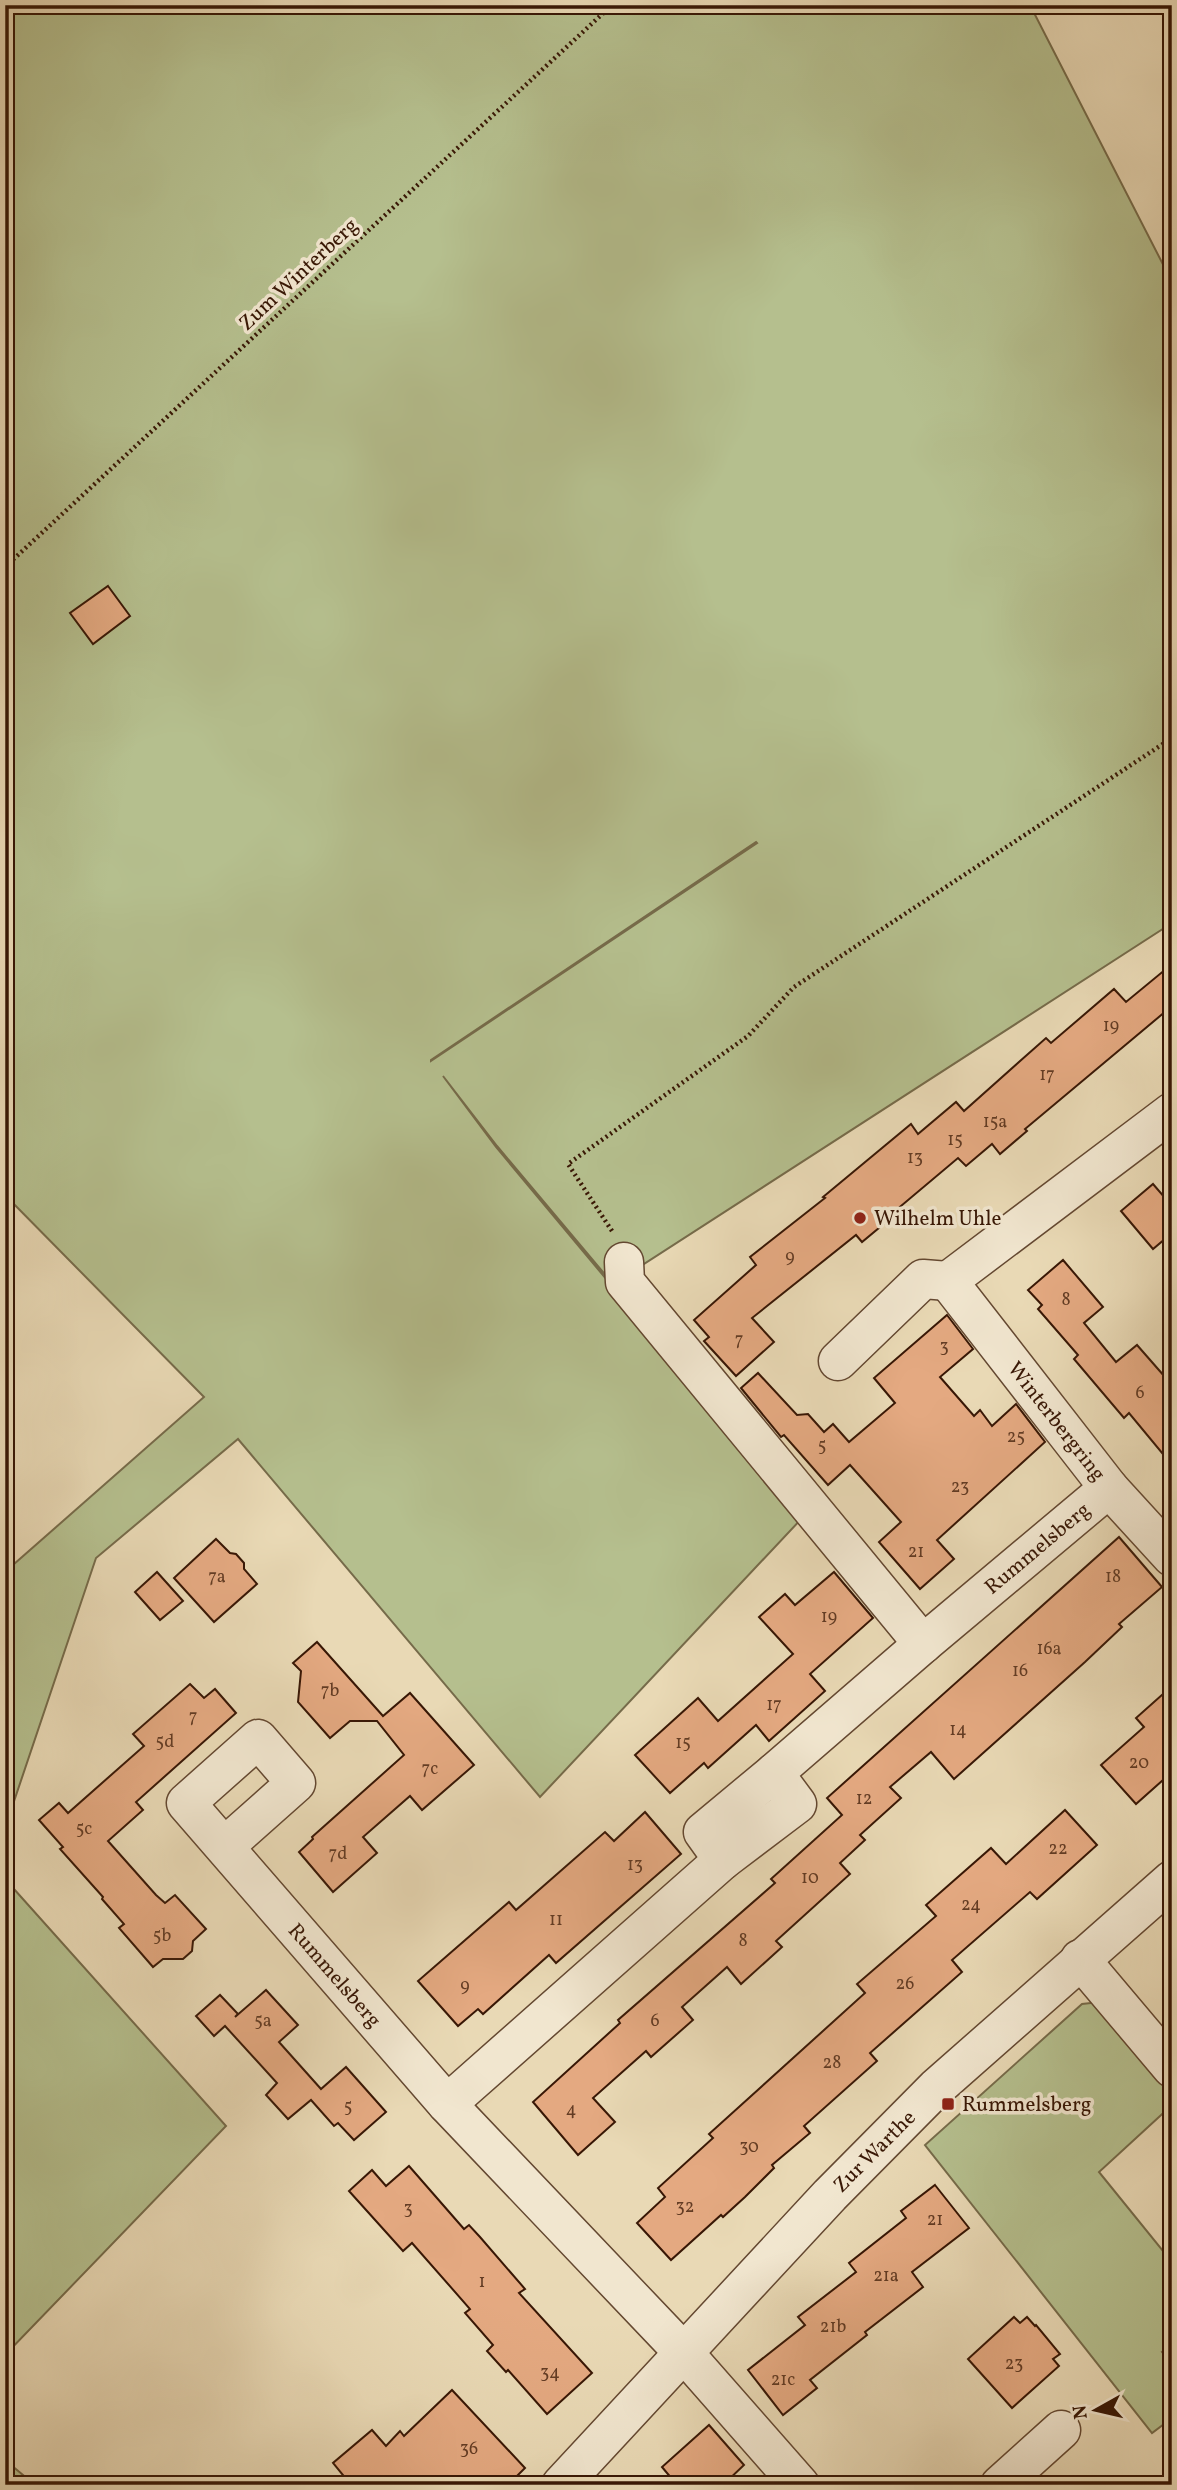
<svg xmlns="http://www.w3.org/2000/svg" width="1177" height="2490" viewBox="0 0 1177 2490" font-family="Vollkorn,serif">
	<rect width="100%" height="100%" fill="#e9d9b5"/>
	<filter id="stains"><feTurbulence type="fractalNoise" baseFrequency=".00286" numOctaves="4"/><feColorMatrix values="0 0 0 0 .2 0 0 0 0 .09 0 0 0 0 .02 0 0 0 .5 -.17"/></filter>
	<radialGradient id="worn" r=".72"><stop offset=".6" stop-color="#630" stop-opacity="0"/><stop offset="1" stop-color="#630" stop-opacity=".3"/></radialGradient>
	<g fill="#b5bf8e" stroke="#766b4a" stroke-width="2" fill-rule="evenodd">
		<path d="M5,5H1030L1172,282V923L613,1284L497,1146L443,1076L496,1147L804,1516L540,1797L238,1439L96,1558L5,1828V1572L204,1397L5,1195ZM756,842L757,843L431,1061V1060Z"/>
		<polygon points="5,1879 226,2126 5,2355"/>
		<polygon points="1100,2002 1172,2094 1172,2105 1099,2172 1172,2262 1172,2344 1162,2352 1172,2364 1172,2418 1152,2433 925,2145 1082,2004"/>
		<polygon points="5,2460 35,2485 5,2485"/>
	</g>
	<g fill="#e4a981" stroke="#381705" stroke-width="2">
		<polygon points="108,586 130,616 93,644 70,613"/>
		<polygon points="1172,964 1172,1006 1025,1129 1027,1131 1000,1154 992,1144 966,1166 958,1158 895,1211 897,1213 862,1242 856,1235 752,1318 774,1342 736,1376 704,1341 709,1337 694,1320 756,1265 750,1257 825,1198 823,1197 911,1124 918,1134 956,1102 964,1111 1046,1038 1051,1043 1114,989 1126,1002"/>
		<polygon points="1153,1184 1172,1206 1172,1233 1153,1249 1121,1211"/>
		<polygon points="1063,1260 1103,1307 1084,1323 1116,1362 1137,1345 1172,1385 1172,1465 1129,1413 1124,1418 1074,1359 1078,1355 1038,1309 1042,1305 1028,1290"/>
		<polygon points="947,1315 973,1349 940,1377 974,1416 980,1410 992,1426 1016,1404 1045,1442 937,1540 954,1559 920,1589 879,1542 901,1522 850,1465 828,1485 784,1435 781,1437 741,1388 758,1373 797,1415 808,1414 824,1432 833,1424 849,1442 895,1403 874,1378"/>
		<polygon points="1119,1537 1162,1587 1119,1624 1122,1627 1085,1662 954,1779 931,1752 890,1787 901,1798 860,1835 865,1840 840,1863 850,1874 776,1941 782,1947 741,1984 727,1967 682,2007 693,2020 651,2057 646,2051 593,2098 615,2122 578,2155 533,2102 620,2023 618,2020 775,1883 771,1879 842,1815 827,1798"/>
		<polygon points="216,1539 230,1553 236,1554 244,1563 244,1569 257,1584 214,1622 174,1578"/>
		<polygon points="157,1572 183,1601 160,1620 135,1592"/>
		<polygon points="834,1572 873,1618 810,1674 825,1691 769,1741 756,1725 708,1768 704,1763 670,1793 635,1755 698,1698 718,1721 793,1654 759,1617 785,1594 795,1605"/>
		<polygon points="317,1642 383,1716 410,1693 474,1765 422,1810 410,1796 363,1837 377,1853 333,1892 299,1852 313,1839 312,1837 404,1755 377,1721 350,1721 330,1738 298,1702 301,1671 293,1663"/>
		<polygon points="190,1684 204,1698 215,1689 236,1713 136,1802 143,1810 108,1841 156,1895 165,1903 175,1895 206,1929 193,1941 192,1951 183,1959 163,1959 153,1967 119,1928 124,1924 102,1899 103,1897 60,1849 63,1847 39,1820 59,1803 68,1813 144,1746 133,1734"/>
		<polygon points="1172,1686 1172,1772 1136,1804 1101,1765 1144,1727 1136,1718"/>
		<polygon points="1065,1810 1097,1845 1037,1899 1030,1892 952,1960 962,1972 870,2053 877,2061 804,2126 810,2133 772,2165 774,2168 745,2197 723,2217 721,2215 671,2260 637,2223 665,2197 658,2188 713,2138 709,2134 865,1993 857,1984 936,1916 926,1905 991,1848 1006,1864"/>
		<polygon points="645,1812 681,1854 556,1963 549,1955 483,2014 478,2009 458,2026 418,1981 509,1902 516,1910 605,1832 614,1841"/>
		<polygon points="266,1990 298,2025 279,2042 321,2089 346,2067 386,2112 354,2140 338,2123 334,2126 311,2100 288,2119 266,2095 277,2083 225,2026 214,2036 196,2016 220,1995 238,2014 235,2017"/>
		<polygon points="409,2166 464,2229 469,2225 480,2237 525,2289 519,2293 592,2373 547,2414 508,2370 506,2372 487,2351 493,2345 465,2313 470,2309 412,2243 403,2251 349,2191 372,2170 386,2186"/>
		<polygon points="935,2185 969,2228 912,2272 923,2287 865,2332 867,2335 810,2380 817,2388 783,2415 748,2370 805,2325 798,2317 856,2272 849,2263 906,2218 901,2211"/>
		<polygon points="1014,2317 1020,2323 1027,2317 1035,2326 1036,2325 1060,2354 1053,2359 1059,2366 1012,2408 968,2359"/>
		<polygon points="452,2390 525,2468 508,2485 351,2485 333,2463 372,2430 386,2446 400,2431 404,2436"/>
		<polygon points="709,2425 744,2465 723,2485 677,2485 662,2467"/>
	</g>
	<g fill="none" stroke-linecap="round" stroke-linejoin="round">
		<defs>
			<g id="minor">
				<polyline points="1172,1112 948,1281 1109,1488 1172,1557"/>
				<polyline points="624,1262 625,1282 923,1644"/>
				<polyline points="838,1361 923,1279 948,1281"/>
				<polyline points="224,1847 296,1783 258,1739 186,1803 447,2104 684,2353 800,2485"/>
				<polyline points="723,1860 703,1832 774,1773"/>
				<polyline points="1080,1959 1172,2068"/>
				<polyline points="447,2104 723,1860 797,1804 774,1773 923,1644 1109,1488"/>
				<polyline points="561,2485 830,2195 936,2088 1172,1880"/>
				<polyline points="1000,2485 1061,2430"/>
			</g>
		</defs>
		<use href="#minor" stroke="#644831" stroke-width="41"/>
		<g stroke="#381705" stroke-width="4.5" stroke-dasharray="2 3.5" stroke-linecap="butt">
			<polyline points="5,567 612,5"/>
			<polyline points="612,1231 568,1164 748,1036 794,987 1172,738"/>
		</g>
		<use href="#minor" stroke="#f1e6cf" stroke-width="38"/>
	</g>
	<g fill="#8f2418" stroke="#f1e6cf" stroke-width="2.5">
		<circle cx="860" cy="1218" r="7"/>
		<rect x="941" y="2097" width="14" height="14" rx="3.5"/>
	</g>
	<g text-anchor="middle" stroke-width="7" stroke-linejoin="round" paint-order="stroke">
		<g font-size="18" fill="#633c24">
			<text x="1111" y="1031">19</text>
			<text x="1047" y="1080">17</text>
			<text x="995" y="1127">15a</text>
			<text x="955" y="1145">15</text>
			<text x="915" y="1163">13</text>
			<text x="790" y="1262">9</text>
			<text x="1066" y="1305">8</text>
			<text x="739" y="1345">7</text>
			<text x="944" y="1352">3</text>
			<text x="1140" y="1398">6</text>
			<text x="1016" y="1442">25</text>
			<text x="822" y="1451">5</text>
			<text x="960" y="1492">23</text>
			<text x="916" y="1557">21</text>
			<text x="217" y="1582">7a</text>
			<text x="1113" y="1582">18</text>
			<text x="829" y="1622">19</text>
			<text x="1049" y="1654">16a</text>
			<text x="1020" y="1676">16</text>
			<text x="330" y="1696">7b</text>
			<text x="774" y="1710">17</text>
			<text x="193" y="1722">7</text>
			<text x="958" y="1735">14</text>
			<text x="165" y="1747">5d</text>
			<text x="683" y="1748">15</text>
			<text x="1139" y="1768">20</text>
			<text x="430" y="1774">7c</text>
			<text x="864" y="1804">12</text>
			<text x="84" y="1834">5c</text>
			<text x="1058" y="1854">22</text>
			<text x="338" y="1859">7d</text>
			<text x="635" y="1870">13</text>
			<text x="810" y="1883">10</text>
			<text x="971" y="1910">24</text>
			<text x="556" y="1925">11</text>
			<text x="162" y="1941">5b</text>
			<text x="743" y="1946">8</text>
			<text x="905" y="1989">26</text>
			<text x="465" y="1991">9</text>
			<text x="263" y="2026">5a</text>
			<text x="655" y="2026">6</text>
			<text x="832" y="2068">28</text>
			<text x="348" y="2112">5</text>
			<text x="571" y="2115">4</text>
			<text x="749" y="2152">30</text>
			<text x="685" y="2212">32</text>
			<text x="408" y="2214">3</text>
			<text x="935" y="2225">21</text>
			<text x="886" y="2281">21a</text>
			<text x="482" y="2287">1</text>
			<text x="833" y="2332">21b</text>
			<text x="1014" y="2369">23</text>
			<text x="550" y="2378">34</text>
			<text x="783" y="2385">21c</text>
			<text x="469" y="2454">36</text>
		</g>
		<g font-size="21" fill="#381705" stroke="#f1e6cf">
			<text transform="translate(298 274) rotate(-43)" y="7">Zum Winterberg</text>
			<text transform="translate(1057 1421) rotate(52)" y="7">Winterbergring</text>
			<text transform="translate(1037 1548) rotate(-40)" y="7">Rummelsberg</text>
			<text transform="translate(335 1975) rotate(49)" y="7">Rummelsberg</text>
			<text transform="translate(874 2151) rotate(-45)" y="7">Zur Warthe</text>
		</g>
		<g font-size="21" fill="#381705" stroke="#f1e6cf" text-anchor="start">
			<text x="874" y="1225">Wilhelm Uhle</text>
			<text x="962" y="2111">Rummelsberg</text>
		</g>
	</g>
	<rect width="1177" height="2490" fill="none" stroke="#e9d9b5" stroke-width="28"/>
	<rect x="7" y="7" width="1163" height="2476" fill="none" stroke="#381705" stroke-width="3.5"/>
	<rect x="14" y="14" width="1149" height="2462" fill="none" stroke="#381705" stroke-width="2"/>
	<g transform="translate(1096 2410) rotate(262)" stroke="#f1e6cf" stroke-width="5" paint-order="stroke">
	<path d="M0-5L12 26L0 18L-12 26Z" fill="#381705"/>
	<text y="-10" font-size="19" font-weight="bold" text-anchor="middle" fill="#381705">N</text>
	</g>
	<rect width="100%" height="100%" filter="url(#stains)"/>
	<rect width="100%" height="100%" fill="url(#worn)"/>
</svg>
